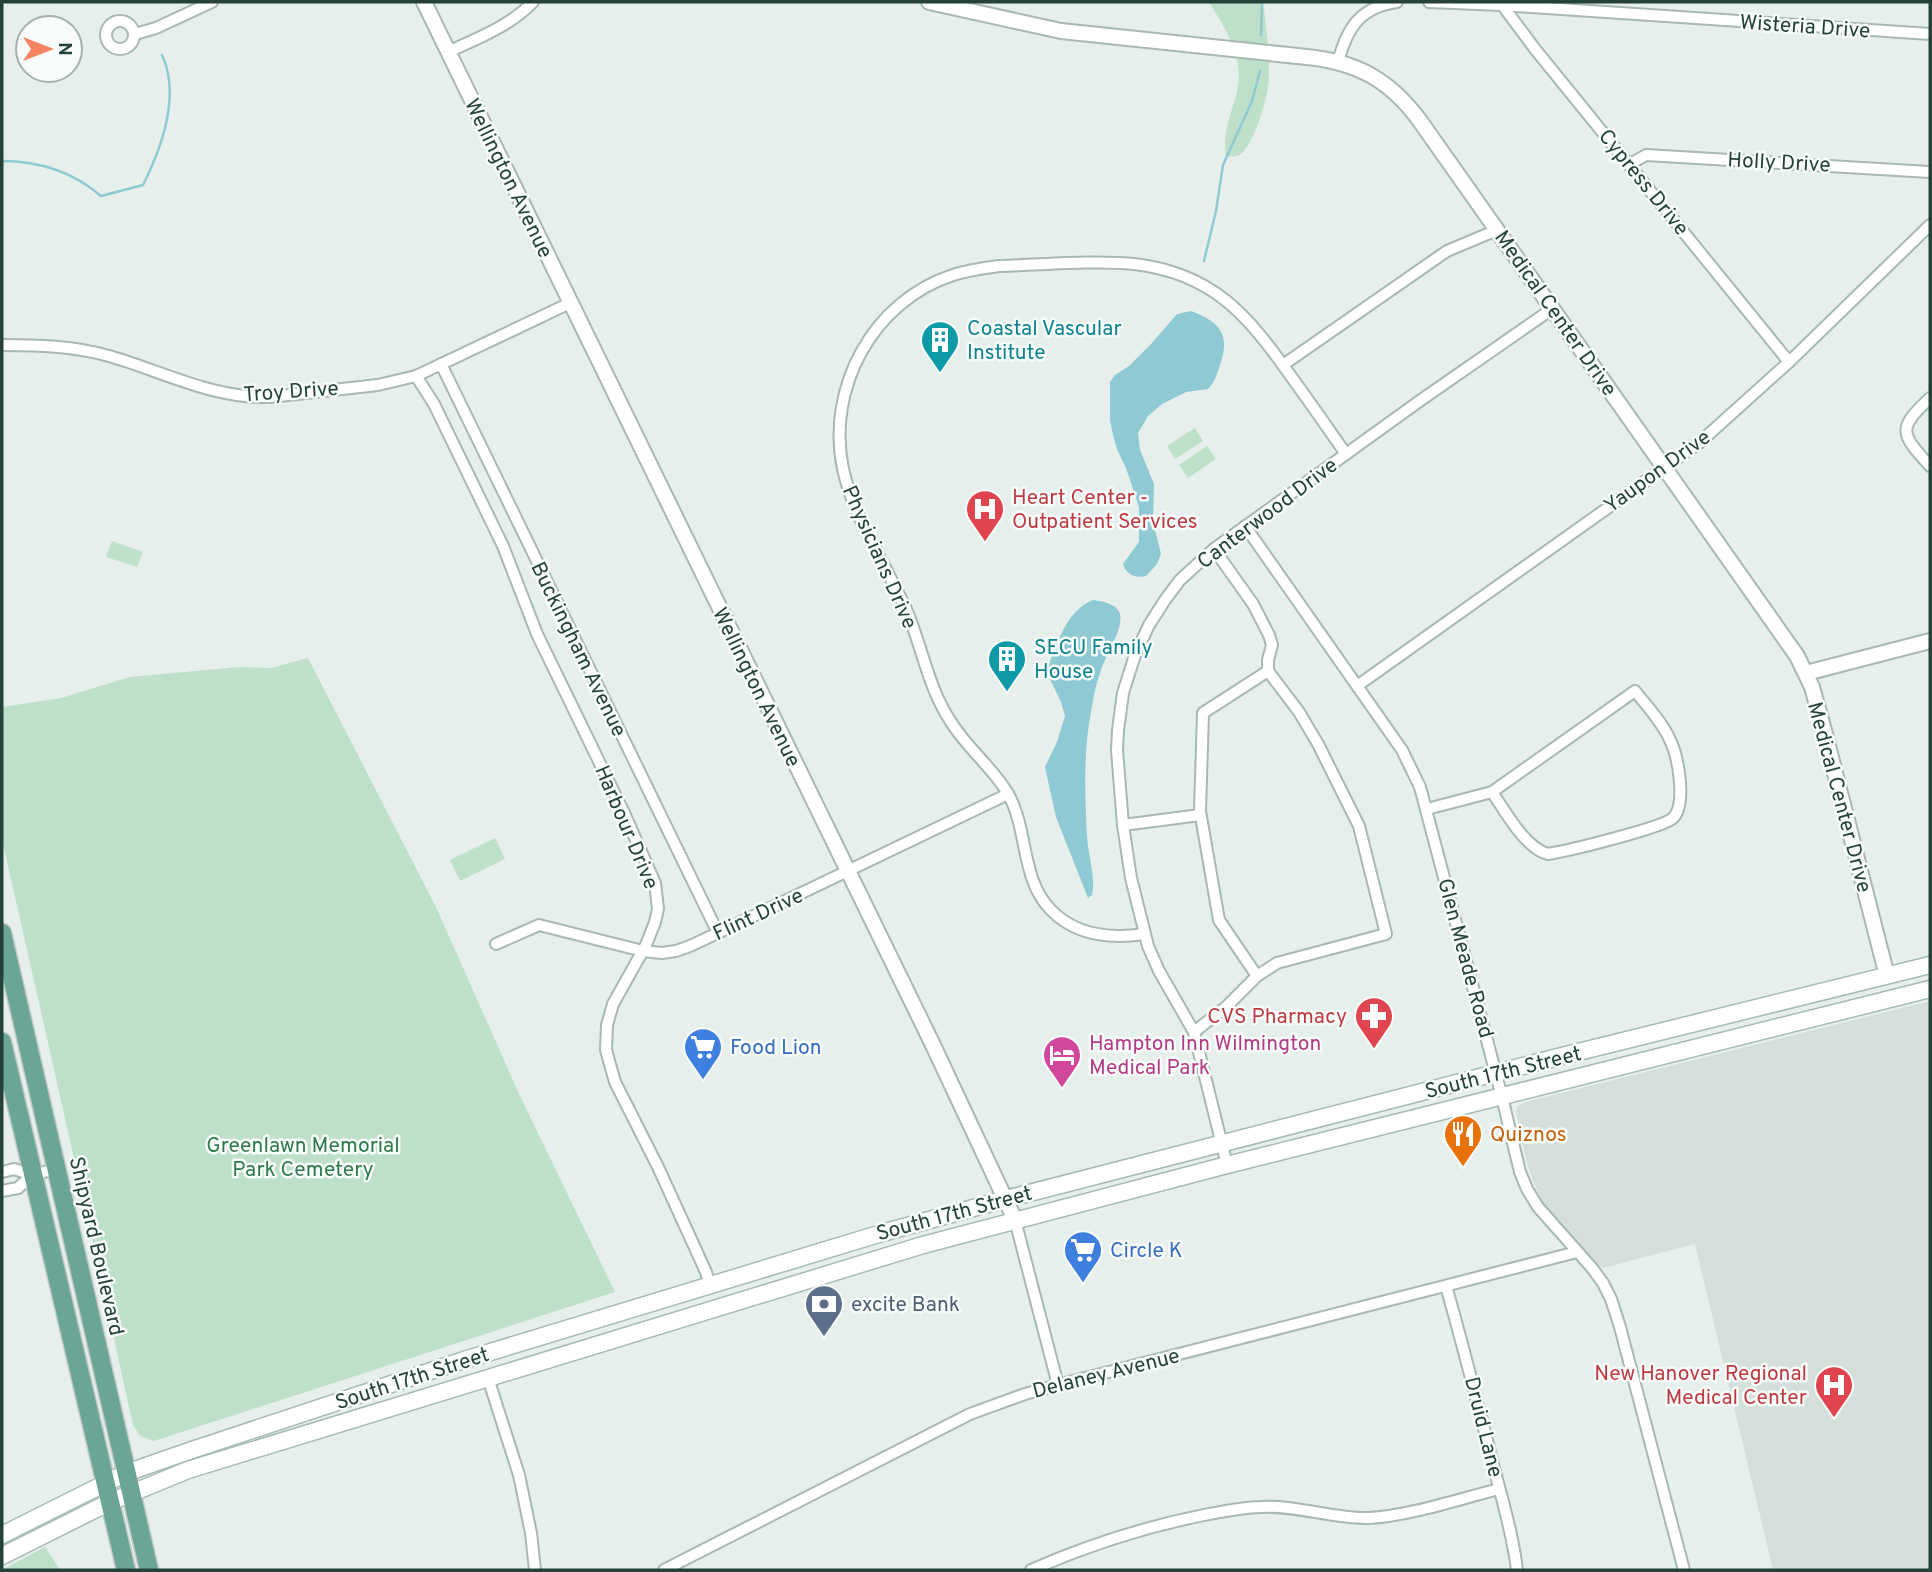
<svg xmlns="http://www.w3.org/2000/svg" width="1932" height="1572" viewBox="0 0 1932 1572" font-family="Overpass,sans-serif">
	<rect width="100%" height="100%" fill="#e6efeb"/>
	<polygon fill="#d4dfda" points="1930,1001 1930,1570 1773,1570 1695,1244 1602,1268 1551,1215 1543,1202 1533,1181 1526,1159 1516,1112 1518,1106 1525,1102"/>
	<g fill="#bfe0c8">
		<path d="M1209,2H1262L1264,7C1266,30 1270,54 1269,77C1269,95 1255,141 1242,153C1237,157 1232,157 1226,156C1222,133 1231,114 1237,92C1245,57 1226,30 1209,2Z"/>
		<polygon points="1195,428 1203,441 1175,459 1167,446"/>
		<polygon points="1207,446 1216,459 1188,478 1179,465"/>
		<polygon points="112,541 143,552 137,567 106,557"/>
		<polygon points="308,658 436,907 520,1096 615,1292 154,1441 140,1436 133,1425 85,1207 2,839 2,707 61,698 130,677 240,667 271,668"/>
		<polygon points="495,838 505,859 460,881 450,860"/>
		<polygon points="45,1547 60,1570 2,1570"/>
	</g>
	<g fill="#8ec9d4">
		<path d="M1191,311C1219,322 1231,333 1220,365C1217,374 1215,382 1208,389L1186,392L1162,404L1148,416L1138,433L1140,450L1154,484L1153,522L1161,554L1157,564L1146,576C1135,579 1126,574 1123,564L1139,542V507L1126,468L1117,449L1113,435L1110,420V382L1115,375L1129,366L1152,343L1177,314Z"/>
		<path d="M1093,600C1101,601 1113,603 1118,610C1128,623 1105,656 1101,670C1096,684 1093,698 1091,712C1083,753 1085,795 1087,836C1088,856 1096,877 1092,895L1088,898L1056,817L1046,772L1045,767L1057,742L1065,716L1061,702L1049,677L1048,669C1055,645 1068,609 1093,600Z"/>
	</g>
	<g fill="none" stroke-linecap="round" stroke-linejoin="round">
		<g stroke="#8ec9d4" stroke-width="2.5">
			<polyline points="1261,35 1262,2"/>
			<path d="M2,161C39,161 73,172 101,196L143,185C162,147 181,96 162,55"/>
			<polyline points="1204,261 1216,211 1223,165 1252,101 1260,71"/>
		</g>
		<defs>
			<g id="minor">
				<polyline points="1429,2 1502,5 1930,34"/>
				<polyline points="1500,2 1535,49 1789,362"/>
				<circle cx="120" cy="35" r="14"/>
				<polyline points="135,34 156,28 212,2"/>
				<path d="M448,52C478,38 510,26 533,2"/>
				<path d="M1338,62C1347,28 1360,7 1397,2"/>
				<polyline points="1630,164 1646,155 1930,172"/>
				<path d="M2,345C38,345 74,346 109,356C162,371 213,399 270,397L378,385L416,376L570,303"/>
				<polyline points="441,364 718,933"/>
				<polyline points="1283,365 1447,251 1497,230"/>
				<polyline points="416,376 434,404 503,546 537,634 625,815 655,883 658,909 655,922 646,945 613,1004 607,1025 606,1050 615,1082 658,1167 706,1272 710,1286"/>
				<path d="M1930,398C1897,429 1900,433 1930,466"/>
				<polyline points="1245,526 1402,750 1420,787 1502,1097 1520,1172 1527,1189 1538,1207 1592,1268 1603,1283 1611,1299 1620,1327 1684,1570"/>
				<polyline points="1357,686 1699,443 1789,362 1930,225"/>
				<path d="M1427,809L1492,792L1635,691C1647,706 1662,722 1670,740C1678,756 1687,804 1673,818C1662,828 1567,851 1548,854C1525,848 1505,811 1492,792"/>
				<polyline points="1123,825 1200,815"/>
				<path d="M1144,934C1110,939 1076,936 1051,910C1020,879 1029,829 1007,792C991,766 967,748 951,722C928,688 922,646 906,609C885,563 854,519 843,469C826,388 873,301 953,275C968,270 984,268 999,266C1043,265 1091,260 1134,264C1212,273 1247,314 1290,375C1309,401 1327,427 1346,454"/>
				<polyline points="496,944 539,925 643,951 662,953 676,951 690,946 739,923 1008,794"/>
				<polyline points="1257,976 1219,920 1200,811 1203,713 1268,671"/>
				<polyline points="1194,1032 1226,1007 1257,976 1277,963 1386,934 1359,826 1318,744 1299,712 1268,671 1268,660 1272,645 1269,635 1253,604 1214,549"/>
				<polyline points="1227,1165 1194,1032 1159,971 1148,946 1131,878 1123,825 1117,750 1118,730 1123,693 1135,655 1149,625 1165,600 1180,580 1214,549 1421,400 1552,309"/>
				<polyline points="2,1172 14,1169 32,1175"/>
				<polyline points="2,1191 18,1188 32,1175 56,1169"/>
				<polyline points="1015,1220 1058,1385"/>
				<path d="M1446,1286C1463,1345 1478,1405 1493,1464C1502,1499 1513,1535 1517,1570"/>
				<polyline points="488,1378 519,1475 531,1533 535,1570"/>
				<polyline points="664,1570 970,1414 1025,1394 1058,1385 1577,1252"/>
				<path d="M1031,1570C1088,1545 1147,1526 1209,1514C1227,1511 1244,1507 1262,1507C1298,1505 1333,1519 1369,1518C1409,1516 1459,1499 1499,1489"/>
			</g>
			<g id="tertiary">
				<polyline points="424,2 932,1043 1015,1220"/>
				<path d="M929,2L1061,31L1307,57C1357,62 1390,80 1420,121L1797,656L1812,687L1825,734L1887,976"/>
				<polyline points="1806,673 1930,641"/>
			</g>
			<g id="secondary">
				<polyline points="2,1535 126,1473 189,1451 464,1360 882,1233 1006,1199 1558,1057 1930,965"/>
				<polyline points="2,1556 110,1502 188,1470 923,1245 1227,1165 1930,989"/>
			</g>
			<g id="primary">
				<polyline points="2,933 149,1570"/>
				<polyline points="2,1042 126,1570"/>
			</g>
		</defs>
		<use href="#minor" stroke="#a8b8b2" stroke-width="14"/>
		<use href="#tertiary" stroke="#a8b8b2" stroke-width="18"/>
		<use href="#secondary" stroke="#a4bbb3" stroke-width="19"/>
		<use href="#primary" stroke="#c2cac8" stroke-width="21"/>
		<use href="#minor" stroke="#fff" stroke-width="10"/>
		<use href="#tertiary" stroke="#fff" stroke-width="14"/>
		<use href="#secondary" stroke="#fff" stroke-width="16"/>
		<use href="#primary" stroke="#6aa596" stroke-width="18"/>
	</g>
	<defs>
		<symbol id="building-pin" viewBox="-11 -11 22 30"><path d="M0 17L-7.5 6A9.5 9.5 0 1 1 7.5 6Z" fill="#0f9aa8" stroke="#f7fbf9"/><path d="M-4-6H4V6H1V3H-1V6H-4ZM-2.5-4.3h1.7v1.8h-1.7ZM.8-4.3h1.7v1.8H.8ZM-2.5-1h1.7V.8h-1.7ZM.8-1h1.7V.8H.8Z" fill="#fff"/></symbol>
		<symbol id="hospital-pin" viewBox="-11 -11 22 30"><path d="M0 17L-7.5 6A9.5 9.5 0 1 1 7.5 6Z" fill="#e0444e" stroke="#f7fbf9"/><path d="M-5-5h3v3.5h4V-5h3V5h-3V1.5h-4V5h-3Z" fill="#fff"/></symbol>
		<symbol id="pharmacy-pin" viewBox="-11 -11 22 30"><path d="M0 17L-7.5 6A9.5 9.5 0 1 1 7.5 6Z" fill="#e0444e" stroke="#f7fbf9"/><path d="M-2-6h4v4h4v4h-4v4h-4v-4h-4v-4h4Z" fill="#fff"/></symbol>
		<symbol id="supermarket-pin" viewBox="-11 -11 22 30"><path d="M0 17L-7.5 6A9.5 9.5 0 1 1 7.5 6Z" fill="#3f7fe0" stroke="#f7fbf9"/><path d="M-6-5.5h2.5l.6 2H6L4.5 2H-2.5L-4.4-4H-6ZM-1.5 3.2a1.3 1.3 0 1 0 .1 0ZM3 3.2a1.3 1.3 0 1 0 .1 0Z" fill="#fff"/></symbol>
		<symbol id="hotel-pin" viewBox="-11 -11 22 30"><path d="M0 17L-7.5 6A9.5 9.5 0 1 1 7.5 6Z" fill="#d1479c" stroke="#f7fbf9"/><path d="M-6-4.5h1.5V1H6V5H4.5V3h-9V5H-6ZM-4 0a1.8 1.8 0 1 1 3.6 0ZM.5 0V-2.5h3Q6-2.5 6 0Z" fill="#fff"/></symbol>
		<symbol id="restaurant-pin" viewBox="-11 -11 22 30"><path d="M0 17L-7.5 6A9.5 9.5 0 1 1 7.5 6Z" fill="#e8710a" stroke="#f7fbf9"/><path d="M-5-6h1v4h1v-4h1v4h1v-4h1v5L-1.5 .5V6h-2V.5L-5-1ZM5-6V6H3V1.5H1.5Q1.5-4 5-6Z" fill="#fff"/></symbol>
		<symbol id="bank-pin" viewBox="-11 -11 22 30"><path d="M0 17L-7.5 6A9.5 9.5 0 1 1 7.5 6Z" fill="#5c6f8a" stroke="#f7fbf9"/><path d="M-6-4H6V4H-6ZM0-2.3a2.3 2.3 0 1 0 0 4.6a2.3 2.3 0 1 0 0-4.6Z" fill="#fff"/></symbol>
	</defs>
	<g fill-rule="evenodd">
		<use href="#building-pin" x="918" y="318" width="44" height="60"/>
		<use href="#hospital-pin" x="963" y="487" width="44" height="60"/>
		<use href="#building-pin" x="985" y="637" width="44" height="60"/>
		<use href="#pharmacy-pin" x="1352" y="994" width="44" height="60"/>
		<use href="#supermarket-pin" x="681" y="1025" width="44" height="60"/>
		<use href="#hotel-pin" x="1040" y="1033" width="44" height="60"/>
		<use href="#restaurant-pin" x="1441" y="1112" width="44" height="60"/>
		<use href="#supermarket-pin" x="1061" y="1228" width="44" height="60"/>
		<use href="#bank-pin" x="802" y="1282" width="44" height="60"/>
		<use href="#hospital-pin" x="1812" y="1363" width="44" height="60"/>
	</g>
	<g text-anchor="middle" stroke-width="5" stroke-linejoin="round" paint-order="stroke">
		<g font-size="21" fill="#24423a" stroke="#f7fbf9">
			<text transform="translate(1805 26) rotate(4)" y="7">Wisteria Drive</text>
			<text transform="translate(1779 162) rotate(3)" y="7">Holly Drive</text>
			<text transform="translate(509 178) rotate(64)" y="7">Wellington Avenue</text>
			<text transform="translate(1644 182) rotate(51)" y="7">Cypress Drive</text>
			<text transform="translate(1556 313) rotate(55)" y="7">Medical Center Drive</text>
			<text transform="translate(291 391) rotate(-4)" y="7">Troy Drive</text>
			<text transform="translate(1657 471) rotate(-36)" y="7">Yaupon Drive</text>
			<text transform="translate(1267 513) rotate(-37)" y="7">Canterwood Drive</text>
			<text transform="translate(880 557) rotate(66)" y="7">Physicians Drive</text>
			<text transform="translate(579 649) rotate(64)" y="7">Buckingham Avenue</text>
			<text transform="translate(757 687) rotate(64)" y="7">Wellington Avenue</text>
			<text transform="translate(1840 797) rotate(75)" y="7">Medical Center Drive</text>
			<text transform="translate(627 827) rotate(67)" y="7">Harbour Drive</text>
			<text transform="translate(758 914) rotate(-25)" y="7">Flint Drive</text>
			<text transform="translate(1466 958) rotate(75)" y="7">Glen Meade Road</text>
			<text transform="translate(1503 1072) rotate(-14)" y="7">South 17th Street</text>
			<text transform="translate(954 1213) rotate(-15)" y="7">South 17th Street</text>
			<text transform="translate(97 1246) rotate(77)" y="7">Shipyard Boulevard</text>
			<text transform="translate(1106 1373) rotate(-14)" y="7">Delaney Avenue</text>
			<text transform="translate(412 1378) rotate(-18)" y="7">South 17th Street</text>
			<text transform="translate(1484 1427) rotate(76)" y="7">Druid Lane</text>
		</g>
		<g font-size="21" fill="#0d838f" stroke="#f7fbf9" text-anchor="start">
			<text x="967" y="335">Coastal Vascular<tspan x="967" dy="24">Institute</tspan></text>
			<text x="1034" y="654">SECU Family<tspan x="1034" dy="24">House</tspan></text>
		</g>
		<g font-size="21" fill="#be3a42" stroke="#f7fbf9" text-anchor="end">
			<text x="1012" y="504" text-anchor="start">Heart Center -<tspan x="1012" dy="24">Outpatient Services</tspan></text>
			<text x="1347" y="1023">CVS Pharmacy</text>
			<text x="1807" y="1380">New Hanover Regional<tspan x="1807" dy="24">Medical Center</tspan></text>
		</g>
		<g font-size="21" fill="#b23c85" stroke="#f7fbf9" text-anchor="start">
			<text x="1089" y="1050">Hampton Inn Wilmington<tspan x="1089" dy="24">Medical Park</tspan></text>
		</g>
		<g font-size="21" fill="#366cbe" stroke="#f7fbf9" text-anchor="start">
			<text x="730" y="1054">Food Lion</text>
			<text x="1110" y="1257">Circle K</text>
		</g>
		<g font-size="21" fill="#c56008" stroke="#f7fbf9" text-anchor="start">
			<text x="1490" y="1141">Quiznos</text>
		</g>
		<g font-size="21" fill="#2d7a4b" stroke="#f7fbf9">
			<text x="303" y="1152">Greenlawn Memorial<tspan x="303" dy="24">Park Cemetery</tspan></text>
		</g>
		<g font-size="21" fill="#4e5e75" stroke="#f7fbf9" text-anchor="start">
			<text x="851" y="1311">excite Bank</text>
		</g>
	</g>
	<rect width="1932" height="1572" fill="none" stroke="#24423a" stroke-width="7"/>
	<g transform="translate(49 49) rotate(90)"><circle r="33" fill="#f7fbf9" stroke="#a3b1ad" stroke-width="2"/>
	<path d="M0-5L12 26L0 18L-12 26Z" fill="#f4845f"/>
	<text y="-10" font-size="19" font-weight="bold" text-anchor="middle" fill="#24423a">N</text>
	</g>
</svg>
